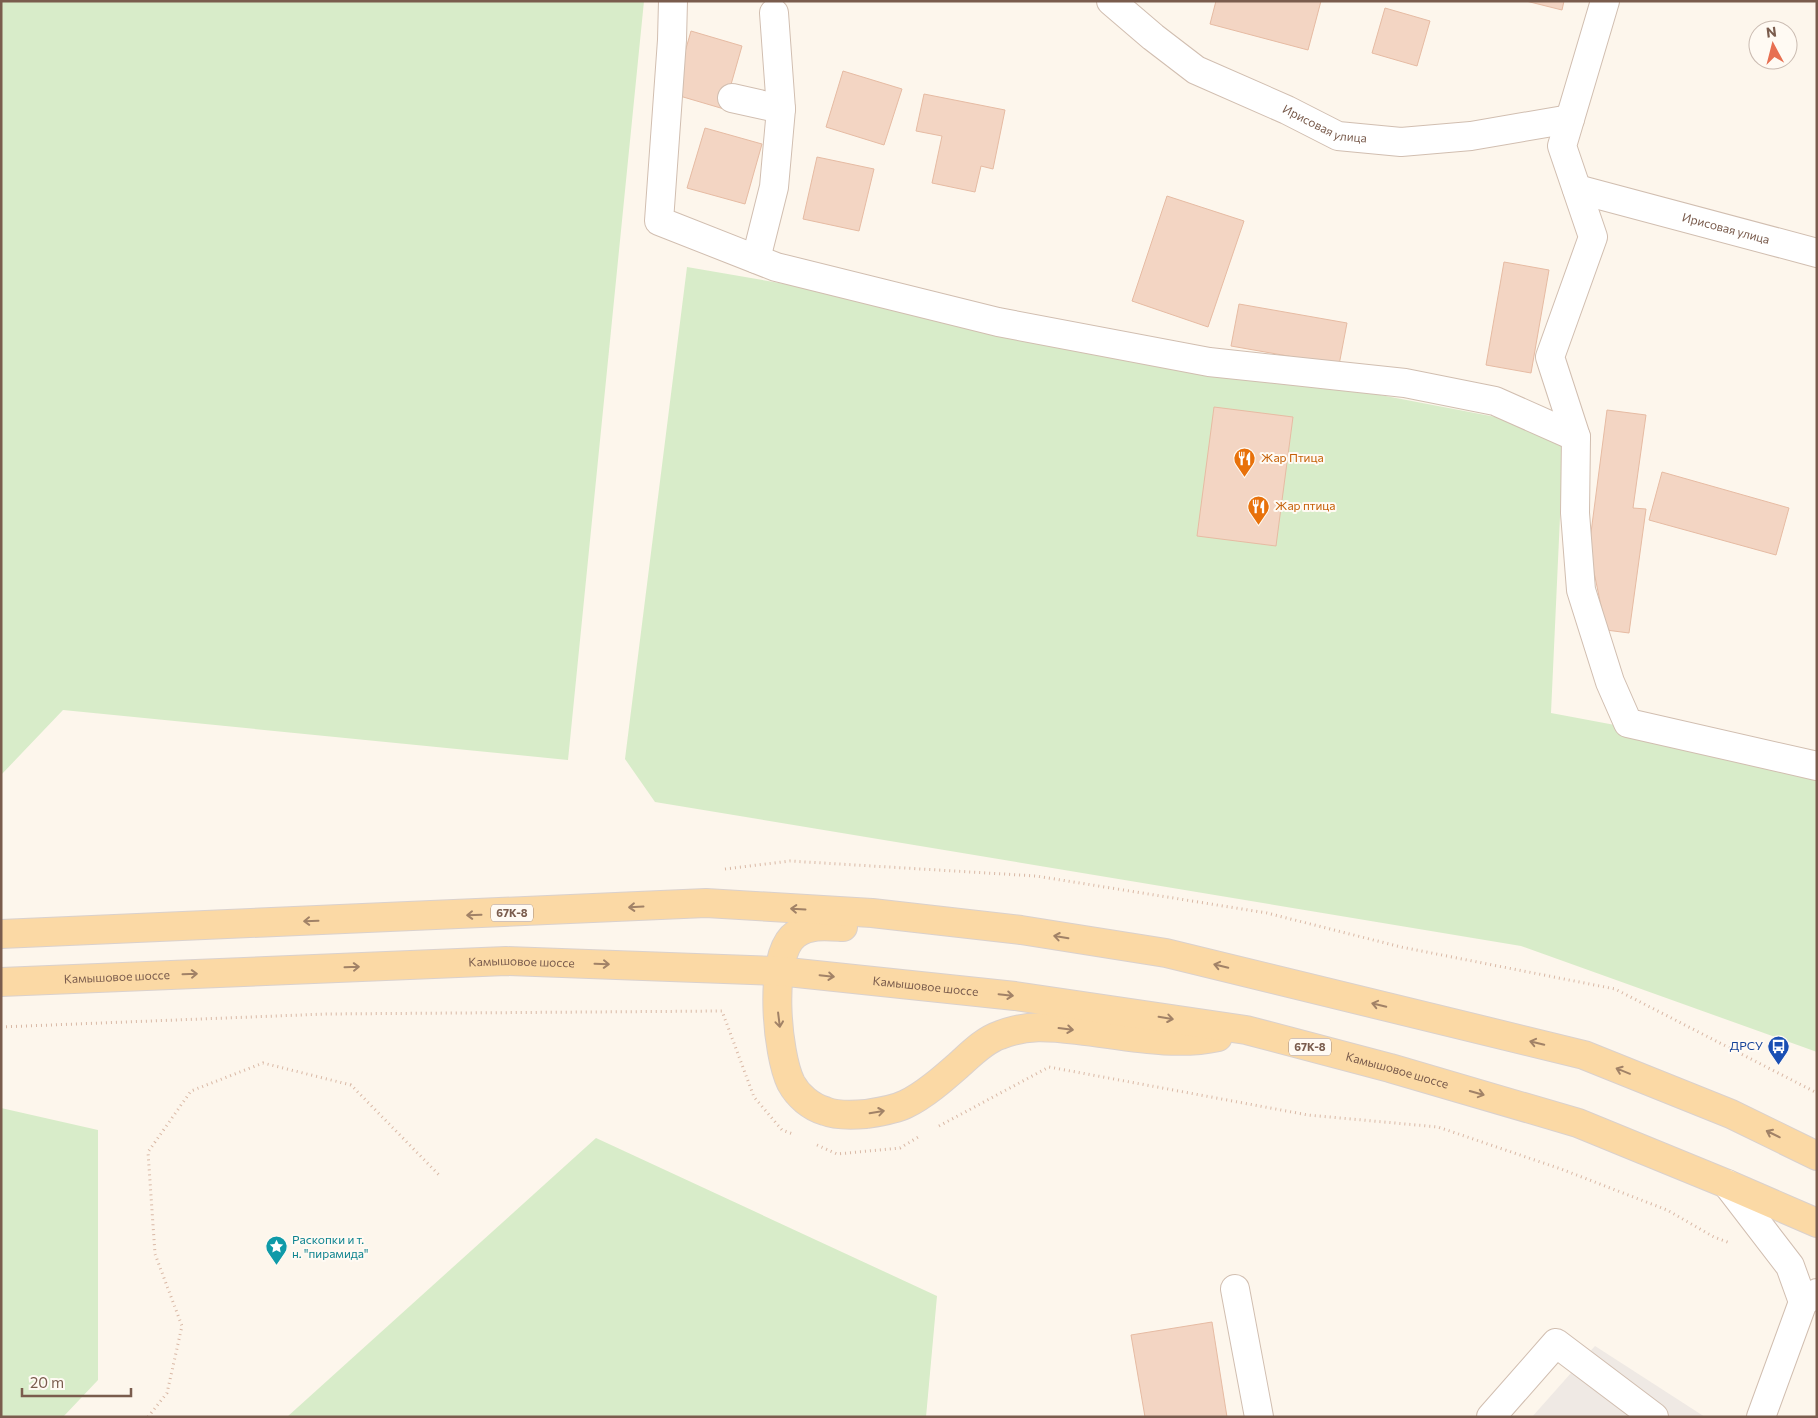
<svg xmlns="http://www.w3.org/2000/svg" width="1818" height="1418" viewBox="0 0 1818 1418" font-family="Commissioner,sans-serif">
	<rect width="100%" height="100%" fill="#fdf6ec"/>
	<polygon fill="#efe9e4" points="1595,1346 1705,1417 1532,1417"/>
	<g fill="#d8ecc9">
		<polygon points="1,1 644,1 568,760 63,710 1,775"/>
		<polygon points="687,267 935,310 1564,430 1551,713 1817,763 1817,1052 1521,946 655,802 625,759"/>
		<polygon points="1,1108 98,1130 98,1380 63,1417 1,1417"/>
		<polygon points="596,1138 937,1296 926,1417 287,1417"/>
	</g>
	<g fill="#f3d5c3" stroke="#e6bba3">
		<polygon points="1216,1 1321,1 1308,50 1210,24"/>
		<polygon points="1526,1 1564,1 1562,10"/>
		<polygon points="1385,8 1430,21 1417,66 1372,53"/>
		<polygon points="691,31 742,46 724,109 673,94"/>
		<polygon points="843,71 902,89 884,145 826,127"/>
		<polygon points="924,94 1005,110 993,169 981,166 975,192 932,183 942,136 916,131"/>
		<polygon points="705,128 762,144 745,204 687,188"/>
		<polygon points="817,157 874,169 859,231 803,219"/>
		<polygon points="1167,196 1244,221 1208,327 1132,301"/>
		<polygon points="1504,262 1549,270 1531,373 1486,365"/>
		<polygon points="1239,304 1347,323 1339,365 1231,346"/>
		<polygon points="1214,407 1293,417 1276,546 1197,536"/>
		<polygon points="1607,410 1646,415 1633,508 1646,509 1629,633 1606,630 1589,548"/>
		<polygon points="1662,472 1789,508 1776,555 1649,520"/>
		<polygon points="1212,1322 1227,1417 1145,1417 1131,1335"/>
	</g>
	<g fill="none" stroke-linecap="round" stroke-linejoin="round">
		<defs>
			<g id="minor">
				<polyline points="673,1 672,40 659,221 776,267 998,322 1209,362 1405,383 1495,401 1576,437"/>
				<path id="s1" d="M1111,1L1153,37L1196,70L1287,110L1338,136L1401,142L1471,136L1570,119"/>
				<polyline points="1605,1 1562,146 1593,237 1550,357 1576,437 1575,513 1581,590 1610,682 1628,723 1817,766"/>
				<polyline points="732,98 781,109"/>
				<path id="s2" d="M1577,189L1817,253"/>
				<polyline points="756,259 774,187 781,109 774,13"/>
				<polyline points="1727,1184 1790,1266 1803,1302"/>
				<polyline points="1235,1289 1259,1417"/>
				<polyline points="1491,1417 1556,1343 1654,1417"/>
				<polyline points="1761,1417 1803,1302 1817,1293"/>
			</g>
			<g id="major">
				<path d="M843,927C826,926 810,924 796,934C767,954 777,1055 791,1083C798,1096 811,1107 825,1111C837,1116 854,1115 866,1114C879,1112 894,1110 906,1104C925,1095 945,1077 961,1063C972,1053 985,1040 1000,1035C1027,1024 1051,1027 1078,1030C1123,1035 1173,1047 1218,1037"/>
				<polyline points="1,934 706,903 872,913 1021,930 1166,953 1584,1055 1731,1114 1817,1156"/>
				<path id="s3" d="M1,982L506,961L778,971L1015,996L1246,1030L1390,1068L1578,1123L1727,1184L1817,1223"/>
			</g>
		</defs>
		<use href="#minor" stroke="#d1beb0" stroke-width="30"/>
		<use href="#major" stroke="#dad1cd" stroke-width="30"/>
		<g stroke="#d9b8a5" stroke-width="3" stroke-dasharray="1 4" stroke-linecap="butt">
			<polyline points="725,869 790,861 1036,876 1267,913 1401,947 1615,989 1817,1093"/>
			<polyline points="1,1027 326,1014 722,1011 754,1097 782,1130 793,1134"/>
			<polyline points="939,1126 1049,1067 1308,1115 1438,1127 1561,1169 1667,1210 1714,1237 1730,1243"/>
			<polyline points="817,1145 837,1154 900,1148 920,1136"/>
			<polyline points="148,1417 167,1393 182,1326 155,1254 148,1152 191,1091 263,1063 351,1085 441,1177"/>
		</g>
		<use href="#minor" stroke="#fff" stroke-width="28"/>
		<use href="#major" stroke="#fbd9a5" stroke-width="28"/>
	</g>
	<defs><path id="oneway-shaft" d="M-6 0H5M1.5-3L5.5 0L1.5 3" fill="none" stroke-width="1.6" stroke-linecap="round" stroke-linejoin="round" transform="scale(1.25)"/></defs>
	<g stroke="#a18267">
		<use href="#oneway-shaft" transform="translate(636 907) rotate(177)"/>
		<use href="#oneway-shaft" transform="translate(798 909) rotate(-177)"/>
		<use href="#oneway-shaft" transform="translate(474 915) rotate(178)"/>
		<use href="#oneway-shaft" transform="translate(311 921) rotate(178)"/>
		<use href="#oneway-shaft" transform="translate(1061 937) rotate(-171)"/>
		<use href="#oneway-shaft" transform="translate(602 964) rotate(2)"/>
		<use href="#oneway-shaft" transform="translate(1221 966) rotate(-166)"/>
		<use href="#oneway-shaft" transform="translate(352 967) rotate(-2)"/>
		<use href="#oneway-shaft" transform="translate(190 974) rotate(-2)"/>
		<use href="#oneway-shaft" transform="translate(827 976) rotate(6)"/>
		<use href="#oneway-shaft" transform="translate(1006 995) rotate(6)"/>
		<use href="#oneway-shaft" transform="translate(1379 1005) rotate(-166)"/>
		<use href="#oneway-shaft" transform="translate(1166 1018) rotate(9)"/>
		<use href="#oneway-shaft" transform="translate(779 1020) rotate(83)"/>
		<use href="#oneway-shaft" transform="translate(1066 1029) rotate(7)"/>
		<use href="#oneway-shaft" transform="translate(1537 1043) rotate(-166)"/>
		<use href="#oneway-shaft" transform="translate(1623 1071) rotate(-158)"/>
		<use href="#oneway-shaft" transform="translate(1477 1093) rotate(16)"/>
		<use href="#oneway-shaft" transform="translate(877 1112) rotate(-9)"/>
		<use href="#oneway-shaft" transform="translate(1773 1134) rotate(-154)"/>
	</g>
	<defs>
		<symbol id="restaurant-pin" viewBox="-11 -11 22 30"><path d="M0 17L-7.5 6A9.5 9.5 0 1 1 7.5 6Z" fill="#e8710a" stroke="#fffaf3"/><path d="M-5-6h1v4h1v-4h1v4h1v-4h1v5L-1.5 .5V6h-2V.5L-5-1ZM5-6V6H3V1.5H1.5Q1.5-4 5-6Z" fill="#fff"/></symbol>
		<symbol id="bus-pin" viewBox="-11 -11 22 30"><path d="M0 17L-7.5 6A9.5 9.5 0 1 1 7.5 6Z" fill="#1a4fb4" stroke="#fffaf3"/><path d="M-5-6H5V4H4V6H2V4H-2V6H-4V4H-5ZM-3.5-4V0h7V-4ZM-3.5 1.2v1.5H-2V1.2ZM2 1.2v1.5H3.5V1.2Z" fill="#fff"/></symbol>
		<symbol id="sight-pin" viewBox="-11 -11 22 30"><path d="M0 17L-7.5 6A9.5 9.5 0 1 1 7.5 6Z" fill="#0f9aa8" stroke="#fffaf3"/><path d="M0-6L1.8-2.2L6-1.7L2.9 1.2L3.7 5.4L0 3.3L-3.7 5.4L-2.9 1.2L-6-1.7L-1.8-2.2Z" fill="#fff"/></symbol>
	</defs>
	<g fill-rule="evenodd">
		<use href="#restaurant-pin" x="1232" y="446" width="25" height="34"/>
		<use href="#restaurant-pin" x="1246" y="494" width="25" height="34"/>
		<use href="#bus-pin" x="1766" y="1034" width="25" height="34"/>
		<use href="#sight-pin" x="264" y="1234" width="25" height="34"/>
	</g>
	<g text-anchor="middle" stroke-width="4" stroke-linejoin="round" paint-order="stroke">
		<g fill="#fffaf3" stroke="#a28b7f" stroke-width="1">
			<rect x="491" y="904.5" width="42" height="17" rx="4"/>
			<rect x="1289" y="1038.5" width="42" height="17" rx="4"/>
		</g>
		<g font-size="11" font-weight="bold" fill="#7a5c4d">
			<text x="512" y="917">67К-8</text>
			<text x="1310" y="1051">67К-8</text>
		</g>
		<g font-size="12" fill="#7a5c4d" stroke="#fffaf3">
			<text dy="4" stroke="none"><textPath href="#s1" startOffset="250">Ирисовая улица</textPath></text>
			<text dy="4" stroke="none"><textPath href="#s2" startOffset="154">Ирисовая улица</textPath></text>
			<text dy="4" stroke="none"><textPath href="#s3" startOffset="521">Камышовое шоссе</textPath></text>
			<text dy="4" stroke="none"><textPath href="#s3" startOffset="116">Камышовое шоссе</textPath></text>
			<text dy="4" stroke="none"><textPath href="#s3" startOffset="926">Камышовое шоссе</textPath></text>
			<text dy="4" stroke="none"><textPath href="#s3" startOffset="1406">Камышовое шоссе</textPath></text>
		</g>
		<g font-size="12" fill="#c56008" stroke="#fffaf3" text-anchor="start">
			<text x="1261" y="462">Жар Птица</text>
			<text x="1275" y="510">Жар птица</text>
		</g>
		<g font-size="12" fill="#164399" stroke="#fffaf3" text-anchor="end">
			<text x="1763" y="1050">ДРСУ</text>
		</g>
		<g font-size="12" fill="#0d838f" stroke="#fffaf3" text-anchor="start">
			<text x="292" y="1244">Раскопки и т.<tspan x="292" dy="14">н. "пирамида"</tspan></text>
		</g>
	</g>
	<rect width="1818" height="1418" fill="none" stroke="#7a5c4d" stroke-width="5"/>
	<g transform="translate(1773 45) rotate(353)"><circle r="24" fill="#fffaf3" stroke="#cabbb1"/>
	<path d="M0-4L9 19L0 12L-9 19Z" fill="#e76f51"/>
	<text y="-8" font-size="14" font-weight="bold" text-anchor="middle" fill="#7a5c4d">N</text>
	</g>
	<path d="M22 1388v8h109v-8" fill="none" stroke="#7a5c4d" stroke-width="2.5"/>
	<text x="30" y="1388" font-size="15" fill="#7a5c4d" stroke="#fffaf3" stroke-width="4" paint-order="stroke">20 m</text>
</svg>
